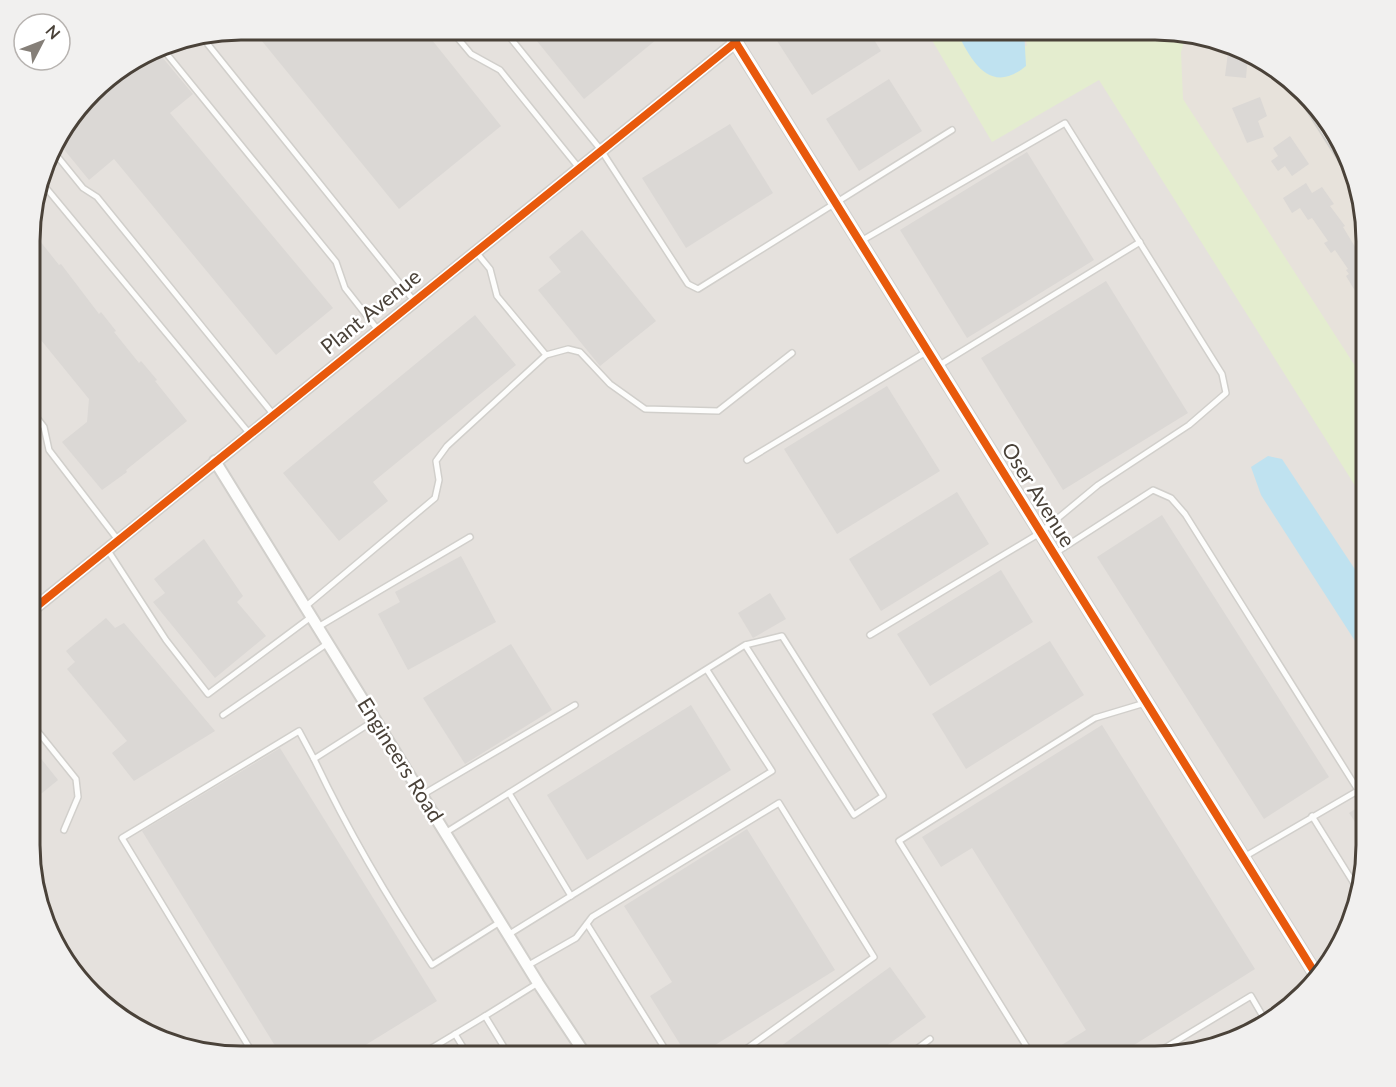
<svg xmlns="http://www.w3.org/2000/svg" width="1396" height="1087" viewBox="0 0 1396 1087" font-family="Lato,sans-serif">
	<rect width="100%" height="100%" fill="#f3f1ee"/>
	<polygon fill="#e7e2db" points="1126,30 1168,30 1236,46 1294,83 1350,160 1366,241 1366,425"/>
	<polygon fill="#e5e1dd" points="242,30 1126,30 1366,425 1366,859 1350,927 1313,985 1236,1041 1154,1057 228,1057 161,1041 102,1004 52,939 30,859 32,214 58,136 102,82 173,41"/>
	<polygon fill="#e4edcf" points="926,30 956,30 959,36 1027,46 1024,30 1168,30 1186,35 1181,52 1183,99 1366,383 1366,503 1099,80 992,142"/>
	<g fill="#bfe2f0">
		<path d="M956,30H1024L1026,66C990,96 971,61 956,30Z"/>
		<polygon points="1268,456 1282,459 1366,586 1366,658 1261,495 1251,467"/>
	</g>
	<g fill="#dbd8d5">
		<polygon points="253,30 424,30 501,126 399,209"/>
		<polygon points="528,30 668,30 584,99"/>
		<polygon points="770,30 868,30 881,51 812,95"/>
		<polygon points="1229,45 1248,54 1246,78 1225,76"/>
		<polygon points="157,51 193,94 170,113 333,308 276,355 114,159 89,180 57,141 102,82"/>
		<polygon points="889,79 922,131 859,171 826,119"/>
		<polygon points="1260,97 1267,116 1258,121 1264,137 1247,143 1232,108"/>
		<polygon points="730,124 773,193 686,248 642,178"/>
		<polygon points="1290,136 1309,164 1292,176 1285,166 1278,171 1271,161 1278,156 1273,148"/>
		<polygon points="1027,152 1094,260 967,338 900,230"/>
		<polygon points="1306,183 1312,193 1322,187 1334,204 1330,206 1345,226 1343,227 1366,265 1366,289 1357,294 1346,276 1349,274 1346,270 1348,269 1335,250 1331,253 1324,243 1328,241 1312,218 1308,220 1300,208 1292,213 1283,198"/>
		<polygon points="582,230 656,321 600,366 538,290 561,272 549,257"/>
		<polygon points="32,231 59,265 61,264 99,314 101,312 116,331 114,332 139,363 141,361 157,380 155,381 187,421 126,470 127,472 102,490 62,442 87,422 89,399 32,329"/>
		<polygon points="1106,281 1188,413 1063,490 981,358"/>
		<polygon points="475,315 516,365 373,482 388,501 339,541 283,473"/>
		<polygon points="887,386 940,471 837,534 784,449"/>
		<polygon points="957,492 989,544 881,611 849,559"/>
		<polygon points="1162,515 1329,777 1264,819 1097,557"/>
		<polygon points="204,539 243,596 237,602 266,636 215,678 153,602 165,593 154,579"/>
		<polygon points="461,556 496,622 408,670 378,614 400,602 395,592"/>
		<polygon points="1001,570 1033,622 930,686 897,634"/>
		<polygon points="770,593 786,619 753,638 738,613"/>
		<polygon points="106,618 115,628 124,623 215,731 134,781 112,753 127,741 67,669 75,662 66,651"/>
		<polygon points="1050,641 1084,695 966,769 932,714"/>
		<polygon points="511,644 552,710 465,764 423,698"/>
		<polygon points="691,705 731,770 587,860 547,795"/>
		<polygon points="1102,725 1255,969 1115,1057 1042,1057 1086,1030 972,848 941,867 922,837"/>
		<polygon points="31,746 58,780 31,802"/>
		<polygon points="280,748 437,1001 346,1057 282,1057 142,831"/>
		<polygon points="1366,802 1366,838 1349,813"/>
		<polygon points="747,829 835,970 696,1057 688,1057 650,996 672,982 624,906"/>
		<polygon points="890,967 926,1017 871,1057 766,1057"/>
	</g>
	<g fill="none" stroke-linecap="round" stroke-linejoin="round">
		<defs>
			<g id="service">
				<polyline points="451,30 471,54 500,70 579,168"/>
				<polyline points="504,30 601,150 688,284 698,289 952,130"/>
				<polyline points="202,37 414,301"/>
				<polyline points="162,48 336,262 345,288 378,330"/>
				<polyline points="53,151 83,188 97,197 273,414"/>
				<polyline points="42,183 249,433"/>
				<polyline points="861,241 1065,123 1222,374 1226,393 1189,425 1098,485 1040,533 870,635"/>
				<polyline points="546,355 568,349 580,352 610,384 645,409 718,411 792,353"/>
				<polyline points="938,366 1140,242"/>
				<polyline points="31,410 44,427 49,450 118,540"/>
				<polyline points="747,460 926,352"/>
				<polyline points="107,549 166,640 208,694 311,617"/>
				<polyline points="1054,554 1153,490 1171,498 1185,514 1358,790"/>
				<polyline points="305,607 435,498 439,480 436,461 447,446 546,355 497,296 490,269 476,252"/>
				<polyline points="318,627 470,537"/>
				<polyline points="223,715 328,643"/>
				<polyline points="31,723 76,779 78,797 64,830"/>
				<path d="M314,759C348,831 388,899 432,965L500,922"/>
				<polyline points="509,793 571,896"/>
				<polyline points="422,795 575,705"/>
				<polyline points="1312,816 1358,890"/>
				<polyline points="445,833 745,645 782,636 883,796 854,815 745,645"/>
				<polyline points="1244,857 1366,786"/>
				<polyline points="587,924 670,1057"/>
				<polyline points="508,935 772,771 707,670"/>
				<polyline points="527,966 576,938 592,917 779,803 874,957 735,1057"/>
				<polyline points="455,1034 469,1057"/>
				<polyline points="1232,1042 1252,1029"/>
				<polyline points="255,1057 122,838 299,731 314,759 375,720"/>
				<polyline points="417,1057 485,1016"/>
				<polyline points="510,1057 485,1016 538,983"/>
				<polyline points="906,1057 930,1039"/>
				<polyline points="1033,1057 899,841 1095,718 1145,703"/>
				<polyline points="1150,1057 1251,996 1265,1020"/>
			</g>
			<g id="minor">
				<polyline points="1311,106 1352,171"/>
				<polyline points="215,461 538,983 587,1057"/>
				<polyline points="31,611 736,42"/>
			</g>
			<polyline id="tertiary" points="728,30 1318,978"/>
		</defs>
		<use href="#service" stroke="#d1cfcb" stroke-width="8"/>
		<use href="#minor" stroke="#d1cfcb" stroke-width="14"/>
		<use href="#tertiary" stroke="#d1cfcb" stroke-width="16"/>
		<use href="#service" stroke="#fdfdfc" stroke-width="5"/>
		<use href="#minor" stroke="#fdfdfc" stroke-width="10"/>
		<use href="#tertiary" stroke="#fdfdfc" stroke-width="14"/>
		<defs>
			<g id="cycleway">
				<polyline points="728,30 1318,978"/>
				<polyline points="31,611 736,42"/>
			</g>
		</defs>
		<use href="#cycleway" stroke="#fff" stroke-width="11"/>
		<use href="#cycleway" stroke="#e8590c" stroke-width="8"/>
	</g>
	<g text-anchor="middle" stroke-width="5" stroke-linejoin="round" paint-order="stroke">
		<g font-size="21" fill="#4a4239" stroke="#fff">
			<text transform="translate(371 312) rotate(-39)" y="7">Plant Avenue</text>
			<text transform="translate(1038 495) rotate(58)" y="7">Oser Avenue</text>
			<text transform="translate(400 760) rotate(58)" y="7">Engineers Road</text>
		</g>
	</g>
	<path d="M0 0H1396V1087H0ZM241 40H1155A201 201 0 0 1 1356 241V845A201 201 0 0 1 1155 1046H241A201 201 0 0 1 40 845V241A201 201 0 0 1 241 40Z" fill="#f1f0ef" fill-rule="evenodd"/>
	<path fill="none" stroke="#4a4239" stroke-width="3" d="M241 40H1155A201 201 0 0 1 1356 241V845A201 201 0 0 1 1155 1046H241A201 201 0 0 1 40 845V241A201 201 0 0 1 241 40Z"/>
	<g transform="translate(42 42) rotate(48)"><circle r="28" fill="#ffffff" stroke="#b7b3b0" stroke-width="1.5"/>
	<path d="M0-4.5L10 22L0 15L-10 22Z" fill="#857f78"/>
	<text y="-9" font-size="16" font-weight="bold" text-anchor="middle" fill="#4a4239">N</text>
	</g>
</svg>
